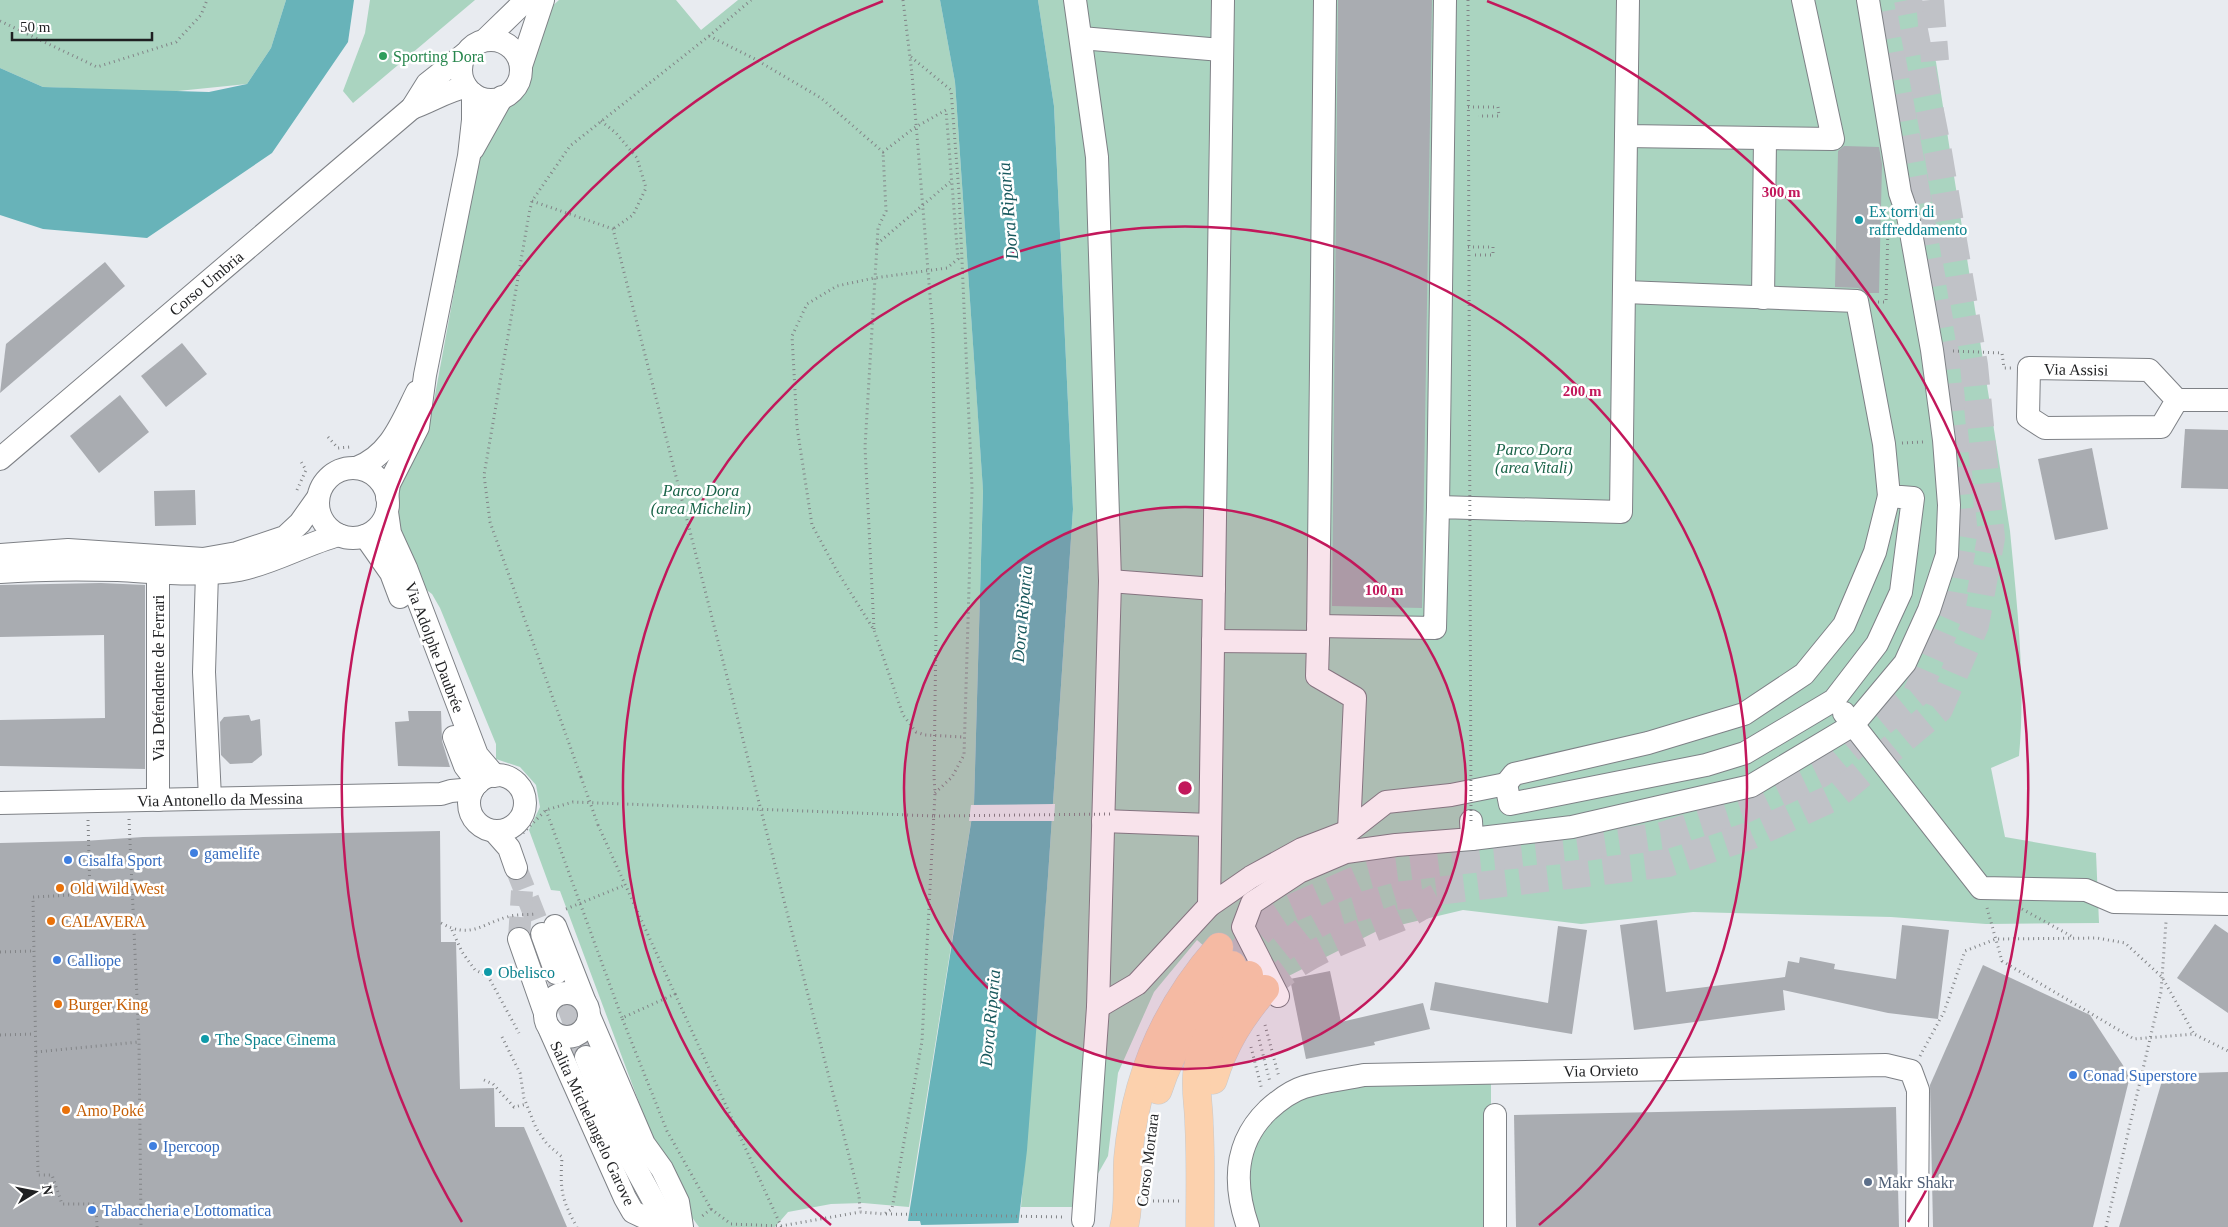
<svg xmlns="http://www.w3.org/2000/svg" width="2228" height="1227" viewBox="0 0 2228 1227" font-family="Georgia,serif">
	<rect width="100%" height="100%" fill="#e8ebf0"/>
	<g fill="#aad4c0">
		<polygon points="0,0 286,0 271,48 247,84 168,92 43,87 0,68"/>
		<polygon points="370,0 475,0 353,103 343,91 365,33"/>
		<polygon points="559,0 676,0 701,30 738,0 940,0 955,82 983,489 974,804 909,1207 863,1203 831,1204 788,1212 775,1227 699,1227 686,1209 650,1132 560,891 551,890 529,830 540,807 536,785 520,767 496,759 496,744 440,608 432,594 420,585 399,535 398,487 430,422 482,141 496,114 520,90 526,78 536,21"/>
		<path d="M1038,0H1913L1936,62L2010,531C2017,605 2026,681 2019,756L1991,768L2005,837L2096,853L2099,923L1986,924L1891,917L1693,912L1581,924L1463,910L1379,930L1257,992L1197,940L1154,992L1118,1073L1108,1156L1079,1207H1021L1048,876L1073,509L1054,106Z"/>
		<polygon points="1361,1081 1491,1084 1491,1227 1253,1227 1246,1197 1251,1139 1279,1110 1305,1094"/>
	</g>
	<g fill="#68b3b9">
		<polygon points="286,0 354,0 348,42 272,153 147,238 43,229 0,215 0,68 43,87 209,92 247,84 271,48"/>
		<polygon points="940,0 1038,0 1054,106 1073,509 1048,876 1027,1150 1018,1227 907,1227 974,804 983,490 955,82"/>
	</g>
	<g fill="#e8ebf0">
		<polygon points="1055,804 1054,821 969,821 971,805"/>
		<polygon points="905,1221 920,1221 921,1225 1021,1223 1021,1227 905,1227"/>
	</g>
	<g fill="#a9acb1">
		<polygon points="1338,0 1432,0 1422,608 1332,606"/>
		<polygon points="1844,146 1879,147 1882,164 1879,293 1867,293 1858,288 1835,287 1838,151"/>
		<polygon points="105,262 125,286 0,393 6,344"/>
		<polygon points="182,343 207,374 166,407 141,376"/>
		<polygon points="120,395 149,432 99,473 70,436"/>
		<polygon points="2185,429 2228,430 2228,489 2181,488"/>
		<polygon points="2092,448 2108,529 2055,540 2038,459"/>
		<polygon points="195,490 196,525 155,526 154,491"/>
		<polygon points="101,583 145,585 145,769 0,766 0,720 105,718 104,635 0,637 0,585"/>
		<polygon points="408,711 441,711 442,741 450,767 398,766 395,722 409,721"/>
		<polygon points="249,715 251,721 260,719 262,755 252,763 230,764 221,755 220,722 224,717"/>
		<polygon points="440,831 441,942 456,942 460,1089 494,1088 495,1127 524,1127 567,1227 0,1227 0,843 84,841 143,837"/>
		<polygon points="1657,920 1666,992 1785,977 1788,961 1799,963 1800,957 1835,964 1834,969 1896,979 1902,925 1949,930 1938,1019 1888,1013 1783,990 1785,1010 1634,1030 1620,925"/>
		<polygon points="2215,924 2228,933 2228,1013 2177,978"/>
		<polygon points="1558,926 1587,930 1572,1034 1430,1010 1435,982 1548,1003"/>
		<polygon points="1983,965 2090,1015 2130,1076 2093,1227 1933,1227 1930,1085"/>
		<polygon points="1330,971 1341,1022 1423,1003 1430,1029 1374,1042 1375,1045 1306,1059 1290,979"/>
		<polygon points="2228,1072 2228,1227 2119,1227 2164,1074"/>
		<polygon points="1896,1107 1899,1227 1516,1227 1514,1115"/>
	</g>
	<g fill="none" stroke-linecap="round" stroke-linejoin="round">
		<g stroke="#c0c2c7" stroke-width="22" stroke-dasharray="22 11" stroke-linecap="butt">
			<polyline points="516,868 542,934"/>
			<polyline points="519,939 522,891"/>
			<polyline points="556,973 586,1057"/>
		</g>
		<g stroke="#c0c2c7" stroke-width="28" stroke-dasharray="28 14" stroke-linecap="butt">
			<polyline points="1930,0 1935,61"/>
			<polyline points="1232,965 1250,941 1269,923 1292,908 1365,876 1391,869 1453,861 1572,849 1662,836 1743,810 1820,774 1917,693 1950,617 1964,536 1948,369 1881,0"/>
			<polyline points="1249,975 1304,931 1338,913 1396,896 1668,863 1752,835 1834,797 1939,709 1975,625 1991,538 1974,365 1938,152 1908,0"/>
			<path d="M1265,989C1303,952 1351,937 1399,918C1413,912 1426,903 1440,896"/>
		</g>
		<defs>
			<g id="minor">
				<polyline points="1075,0 1097,157 1110,581 1098,1007 1083,1220"/>
				<polyline points="1223,0 1209,906 1251,877 1302,849 1349,831 1386,802 1451,795 1506,784 1510,804 1706,765 1745,753 1834,700 1877,644 1901,592 1913,498 1889,496 1884,444 1857,301 1625,292"/>
				<polyline points="1628,0 1626,136 1833,139 1803,0"/>
				<polyline points="1081,38 1221,50"/>
				<polyline points="485,40 519,7 533,0"/>
				<circle cx="491" cy="70" r="30"/>
				<polyline points="521,66 543,0"/>
				<path d="M412,108C430,102 448,90 466,87"/>
				<polyline points="473,149 502,97"/>
				<polyline points="1763,298 1765,140"/>
				<polyline points="2177,400 2161,427 2045,428 2028,417 2029,368 2149,370 2177,400 2228,400"/>
				<polyline points="0,459 412,108 427,84 465,54"/>
				<path d="M356,468C390,456 402,422 417,392"/>
				<circle cx="353" cy="503" r="35"/>
				<polyline points="387,497 389,484 418,427 425,375 469,156 473,120 473,94"/>
				<polyline points="1438,507 1445,0"/>
				<polyline points="387,512 390,533 406,568 477,755 495,776"/>
				<polyline points="365,536 391,573 400,597"/>
				<polyline points="0,555 68,550 203,559 237,553 285,537 300,523 317,499"/>
				<polyline points="203,560 207,573 204,672 210,798"/>
				<path d="M0,572C39,569 78,569 118,570C158,572 199,577 239,570C274,563 305,544 339,535"/>
				<polyline points="1110,581 1214,589"/>
				<polyline points="1318,626 1435,628 1438,507 1621,512 1626,136"/>
				<polyline points="1213,641 1318,642 1325,0"/>
				<polyline points="1318,642 1317,676 1355,698 1349,831"/>
				<polyline points="1844,713 1981,888 2086,890 2114,902 2228,904"/>
				<polyline points="454,737 465,766 478,783"/>
				<circle cx="497" cy="803" r="28"/>
				<polyline points="1506,784 1514,774 1648,743 1744,714 1804,674 1844,625 1875,552 1889,496"/>
				<polyline points="158,800 158,573 163,560"/>
				<polyline points="0,803 441,794 451,791 473,789"/>
				<polyline points="1103,821 1210,825"/>
				<polyline points="494,831 509,848 516,868"/>
				<polyline points="1472,839 1572,827 1751,786 1853,725 1905,663 1929,610 1947,555 1949,505 1944,440 1932,350 1908,216 1900,193 1868,0"/>
				<polyline points="555,926 584,1000"/>
				<polyline points="542,934 556,973"/>
				<polyline points="519,939 545,1013"/>
				<circle cx="567" cy="1015" r="22"/>
				<polyline points="1278,996 1243,927 1252,903 1299,872 1346,852 1396,845 1472,839 1471,821"/>
				<polyline points="1098,1007 1137,984 1209,906"/>
				<polyline points="590,1018 644,1144 662,1169 678,1202 682,1227"/>
				<polyline points="550,1030 625,1198 633,1212 665,1227"/>
				<polyline points="586,1057 617,1134 668,1227"/>
				<polyline points="1495,1115 1495,1227"/>
				<path d="M1248,1227C1233,1184 1234,1143 1268,1110C1278,1101 1291,1091 1304,1087C1323,1081 1345,1079 1364,1075L1886,1065L1911,1071L1918,1090L1917,1227"/>
			</g>
			<g id="major">
				<path d="M1213,1080C1224,1044 1241,1017 1265,989"/>
				<path d="M1158,1090C1173,1043 1202,1003 1232,965"/>
				<path d="M1124,1227C1130,1205 1126,1181 1128,1158C1135,1079 1166,1007 1219,947"/>
				<path d="M1200,1227C1200,1193 1201,1158 1199,1124C1199,1105 1194,1086 1198,1067C1204,1032 1226,1001 1249,975"/>
			</g>
		</defs>
		<use href="#minor" stroke="#7e8186" stroke-width="24"/>
		<use href="#major" stroke="#c9c9ca" stroke-width="29"/>
		<g stroke="#828487" stroke-width="3" stroke-dasharray="1 4" stroke-linecap="butt">
			<polyline points="903,0 912,74"/>
			<polyline points="0,21 97,67 176,42 201,15 207,0"/>
			<polyline points="709,36 753,58 821,98 883,152 914,128 946,110 958,259 947,268 874,278 837,286 807,304 792,336 797,427 812,525 837,571 874,630 903,715 916,732 925,735 963,737"/>
			<polyline points="911,57 951,90 959,193 972,488 964,755 952,777 935,793"/>
			<polyline points="1468,107 1498,107 1499,116 1478,116"/>
			<polyline points="601,121 616,133 637,158 646,188 633,215 613,229"/>
			<polyline points="532,201 613,229 859,1195 860,1212 884,1214 892,1209 922,1041 935,793 934,776"/>
			<polyline points="877,244 950,182"/>
			<polyline points="1468,247 1493,247 1493,255 1474,255"/>
			<polyline points="1878,302 1886,302 1888,227"/>
			<polyline points="933,332 936,631"/>
			<polyline points="1953,351 2002,353 2004,368 2011,368"/>
			<polyline points="328,437 338,448 350,447"/>
			<polyline points="1902,443 1923,442"/>
			<polyline points="297,490 306,470 300,460"/>
			<polyline points="874,629 865,447 878,228 886,211 883,152"/>
			<polyline points="581,777 490,522 484,475 529,214 532,201 570,146 709,36 751,0"/>
			<polyline points="546,810 622,1018"/>
			<polyline points="129,819 139,1042 141,1227"/>
			<polyline points="88,820 90,894 33,897 38,1175 52,1175 62,1204 96,1204 97,1227"/>
			<polyline points="598,825 675,994 622,1018 667,1131 711,1209 701,1217"/>
			<polyline points="523,833 546,810 573,802 934,816"/>
			<polyline points="1987,908 2002,961 2134,1039 2194,1034 2228,1051"/>
			<polyline points="566,909 625,885"/>
			<polyline points="2022,909 2073,937"/>
			<path d="M441,923C470,939 480,925 507,917C516,914 526,915 535,914"/>
			<polyline points="452,930 462,952 475,970 488,976 519,1033"/>
			<polyline points="0,952 33,951"/>
			<polyline points="675,994 781,1226 860,1212"/>
			<polyline points="1265,1025 1279,1077"/>
			<polyline points="0,1035 35,1034"/>
			<polyline points="1258,1035 1270,1082"/>
			<path d="M502,1037L520,1073L524,1098L536,1128L547,1144L562,1157C560,1189 561,1199 577,1227"/>
			<polyline points="1251,1047 1262,1090"/>
			<polyline points="36,1052 139,1042"/>
			<polyline points="1920,1056 1944,1012 1965,951 1996,939 2097,938 2125,943 2162,977 2194,1034"/>
			<polyline points="484,1080 493,1084 514,1107 527,1104"/>
			<polyline points="1148,1201 1179,1201"/>
			<polyline points="711,1209 731,1224 781,1226"/>
			<polyline points="886,1214 1064,1217"/>
			<polyline points="2106,1227 2161,992 2166,922"/>
		</g>
		<use href="#minor" stroke="#fff" stroke-width="22"/>
		<use href="#major" stroke="#fcd1ad" stroke-width="28"/>
		<g stroke="#828487" stroke-width="3" stroke-dasharray="1 4" stroke-linecap="butt">
			<polyline points="1468,0 1471,821"/>
			<polyline points="912,74 933,332"/>
			<polyline points="934,776 936,631"/>
			<polyline points="581,777 598,825"/>
			<polyline points="934,816 1113,814"/>
		</g>
	</g>
	<circle cx="1185" cy="788" r="281" fill="#c2185b" fill-opacity=".12"/>
	<g fill="none" stroke="#c2185b" stroke-width="2.5">
		<circle cx="1185" cy="788" r="281"/>
		<path d="M831 1225A562 562 0 1 1 1539 1225"/>
		<path d="M462 1222A843 843 0 0 1 883 1M1487 1A843 843 0 0 1 1908 1222"/>
	</g>
	<circle fill="#2e9e5b" stroke="#fff" stroke-width="2" cx="383" cy="56" r="5"/>
	<g fill="#0f9aa8" stroke="#fff" stroke-width="2">
		<circle cx="1859" cy="220" r="5"/>
		<circle cx="488" cy="972" r="5"/>
		<circle cx="205" cy="1039" r="5"/>
	</g>
	<g fill="#3f7fe0" stroke="#fff" stroke-width="2">
		<circle cx="194" cy="853" r="5"/>
		<circle cx="68" cy="860" r="5"/>
		<circle cx="57" cy="960" r="5"/>
		<circle cx="2073" cy="1075" r="5"/>
		<circle cx="153" cy="1146" r="5"/>
		<circle cx="92" cy="1210" r="5"/>
	</g>
	<g fill="#e8710a" stroke="#fff" stroke-width="2">
		<circle cx="60" cy="888" r="5"/>
		<circle cx="51" cy="921" r="5"/>
		<circle cx="58" cy="1004" r="5"/>
		<circle cx="66" cy="1110" r="5"/>
	</g>
	<circle fill="#5c6f8a" stroke="#fff" stroke-width="2" cx="1868" cy="1182" r="5"/>
	<g text-anchor="middle" stroke-width="5" stroke-linejoin="round" paint-order="stroke">
		<g font-size="16" fill="#27864d" stroke="#fff" text-anchor="start">
			<text x="393" y="62">Sporting Dora</text>
		</g>
		<g font-size="16" fill="#0d838f" stroke="#fff" text-anchor="start">
			<text x="1869" y="217">Ex torri di<tspan x="1869" dy="18">raffreddamento</tspan></text>
			<text x="498" y="978">Obelisco</text>
			<text x="215" y="1045">The Space Cinema</text>
		</g>
		<g font-size="16" fill="#1f2022" stroke="#fff">
			<text transform="translate(206 283) rotate(-40)" y="6">Corso Umbria</text>
			<text transform="translate(2076 369) rotate(1)" y="6">Via Assisi</text>
			<text transform="translate(435 647) rotate(69)" y="6">Via Adolphe Daubrée</text>
			<text transform="translate(158 678) rotate(-90)" y="6">Via Defendente de Ferrari</text>
			<text transform="translate(220 799) rotate(-1)" y="6">Via Antonello da Messina</text>
			<text transform="translate(1601 1070) rotate(-1)" y="6">Via Orvieto</text>
			<text transform="translate(593 1123) rotate(65)" y="6">Salita Michelangelo Garove</text>
			<text transform="translate(1147 1160) rotate(-83)" y="6">Corso Mortara</text>
		</g>
		<g font-size="16" font-style="italic" fill="#196348" stroke="#fff">
			<text x="1534" y="455">Parco Dora<tspan x="1534" dy="18">(area Vitali)</tspan></text>
			<text x="701" y="496">Parco Dora<tspan x="701" dy="18">(area Michelin)</tspan></text>
		</g>
		<g font-size="16" fill="#366cbe" stroke="#fff" text-anchor="start">
			<text x="204" y="859">gamelife</text>
			<text x="78" y="866">Cisalfa Sport</text>
			<text x="67" y="966">Calliope</text>
			<text x="2083" y="1081">Conad Superstore</text>
			<text x="163" y="1152">Ipercoop</text>
			<text x="102" y="1216">Tabaccheria e Lottomatica</text>
		</g>
		<g font-size="16" fill="#c56008" stroke="#fff" text-anchor="start">
			<text x="70" y="894">Old Wild West</text>
			<text x="61" y="927">CALAVERA</text>
			<text x="68" y="1010">Burger King</text>
			<text x="76" y="1116">Amo Poké</text>
		</g>
		<g font-size="16" fill="#4e5e75" stroke="#fff" text-anchor="start">
			<text x="1878" y="1188">Makr Shakr</text>
		</g>
		<g font-size="18" font-style="italic" fill="#19595e" stroke="#fff">
			<text transform="translate(1008 211) rotate(-95)" y="6">Dora Riparia</text>
			<text transform="translate(1022 614) rotate(-85)" y="6">Dora Riparia</text>
			<text transform="translate(990 1018) rotate(-85)" y="6">Dora Riparia</text>
		</g>
	</g>
	<circle cx="1185" cy="788" r="8" fill="#c2185b" stroke="#fff" stroke-width="2.5"/>
	<g font-size="15" text-anchor="middle" font-weight="bold" fill="#c2185b" stroke="#fff" stroke-width="5" stroke-linejoin="round" paint-order="stroke">
		<text x="1781" y="197">300 m</text>
		<text x="1582" y="396">200 m</text>
		<text x="1384" y="595">100 m</text>
	</g>
	<g transform="translate(35 1192) rotate(80)" stroke="#ffffff" stroke-width="4" paint-order="stroke">
	<path d="M0-4L9 19L0 12L-9 19Z" fill="#1f2022"/>
	<text y="-8" font-size="14" font-weight="bold" text-anchor="middle" fill="#1f2022">N</text>
	</g>
	<path d="M12 32v8h140v-8" fill="none" stroke="#1f2022" stroke-width="2.5"/>
	<text x="20" y="32" font-size="15" fill="#1f2022" stroke="#ffffff" stroke-width="4" paint-order="stroke">50 m</text>
</svg>
